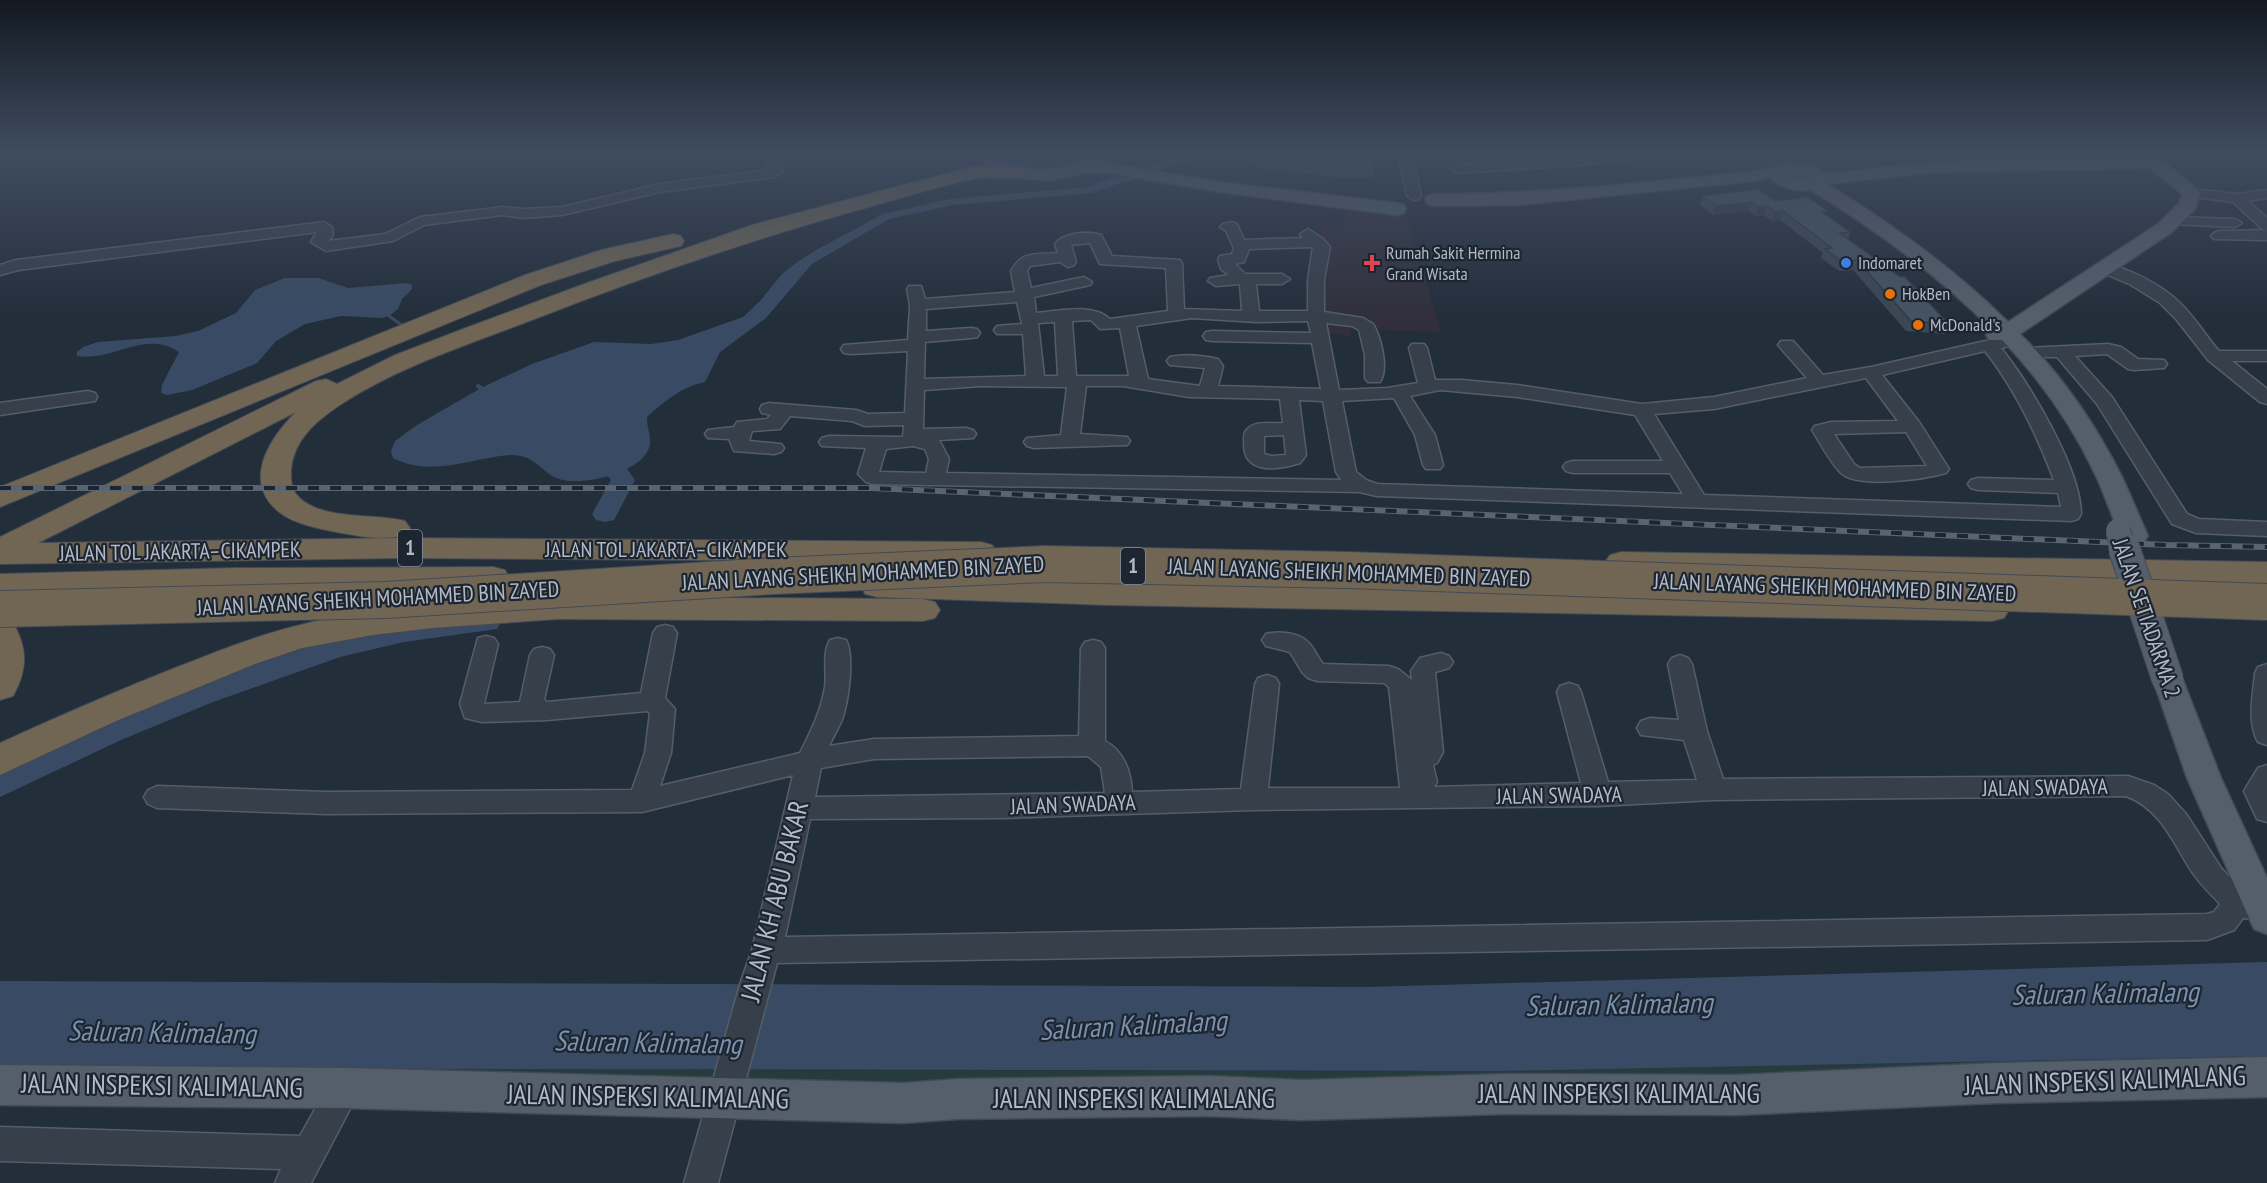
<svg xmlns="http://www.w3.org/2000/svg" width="2267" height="1183" viewBox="0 0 2267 1183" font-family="'PT Sans Narrow',sans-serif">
	<rect width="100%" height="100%" fill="#232e3b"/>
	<polygon fill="#312f3c" points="1346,206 1381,210 1407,219 1441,332 1380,330 1351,324 1351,336 1319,331 1321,240 1317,224 1344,225"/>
	<g fill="#263b3d">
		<path d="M997,151H1093C1079,172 1021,176 1003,159C1000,157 999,154 997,151Z"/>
		<polygon points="2267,1057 2267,1077 1302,1100 0,1062 731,1070 1406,1071"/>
	</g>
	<g fill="#394b64">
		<path d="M1193,151H1218L1092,193L953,205L889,219L812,264L766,318L720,352L705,382C681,387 665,401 647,417C646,427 653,439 649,448C640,473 586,485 563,480C542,476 538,454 510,455C470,458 432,478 393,458L391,451L395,441L417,425L481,388L532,364L594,342L651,344L678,340L743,317L760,301L782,274L796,263L816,250L883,214L950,199L1086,187Z"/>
		<path d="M285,278H318L348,288L406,283L412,285V289L402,299L398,309L389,316L382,318L341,316L305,324L276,341L257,363L192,390L167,395L161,393L162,385L179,352C146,329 112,362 77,356V352L83,347L98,342L176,336L198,331L236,313L255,290Z"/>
		<polygon points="2267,962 2267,1056 1494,1071 0,1068 0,981 1367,987"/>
	</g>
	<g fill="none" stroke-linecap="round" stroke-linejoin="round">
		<polyline stroke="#394b64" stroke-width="3" points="389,316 403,326"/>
		<polyline stroke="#394b64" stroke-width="4" points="478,386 481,388"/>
		<g fill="#394b64" fill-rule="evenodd">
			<polygon points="618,467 627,469 635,480 614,520 605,522 596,520 592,514 611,480 606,474 609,469"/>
			<polygon points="487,612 497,615 501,622 497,629 404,642 340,657 213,702 121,740 0,797 0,771 99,724 193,686 325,641 404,622"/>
		</g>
		<defs>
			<g id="minor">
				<polygon points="0,151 15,151 0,159"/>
				<path d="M726,151H772L781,162L783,171L774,177L660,192L562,215L523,218L503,215L424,225L393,241L326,251L311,242L317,232L18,270L0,275V265L16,260L324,222L332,227L333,235L328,241L385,234L420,217L503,207L523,209L562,207L660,184L769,170C765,144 740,163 726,151Z"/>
				<polygon points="1397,151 1411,151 1421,196 1419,199 1414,200 1407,196"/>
				<polygon points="1626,151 1670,151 1664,155 1580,165 1458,173 1451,169 1458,165"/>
				<polygon points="1747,151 1766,151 1801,168 1799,171 1789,171"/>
				<polygon points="2191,189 2237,194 2267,190 2267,198 2248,201 2267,218 2267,240 2214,239 2211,236 2214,233 2219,231 2267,230 2262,229 2233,202 2186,196 2184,193 2186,190"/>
				<polygon points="2174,217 2235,219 2242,223 2235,227 2169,224 2167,221"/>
				<path d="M1232,222L1237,224L1244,240L1303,238L1300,234L1308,229L1323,239L1330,247L1324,280V312L1363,318L1373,324C1381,337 1389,369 1380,382H1368L1365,378V355L1359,330L1352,326L1326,323L1339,390L1387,388L1418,383L1409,348L1412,344H1424L1427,348L1435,380H1461L1517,385L1642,404L1714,397L1807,378L1778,345L1781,341H1793L1823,375L1871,367L2003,337L2009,338L2012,342L2009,346L2001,348C2029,383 2081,469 2081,514L2078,519L2071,521L1377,496L1359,492L873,484L866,482L858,474L866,448L822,446L819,442L822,438L829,436L901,437H903L904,425L865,426L852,421L790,416L780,429L752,431L749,441L781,444L784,448L781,452L774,454L734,451L729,439L708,438L705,434L708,430L734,427L737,422L767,419L771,415L762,413L760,409L762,405L769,403L856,410L868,414L905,413L908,351L850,354L844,353L841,349L844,345L908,340L910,305L907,289L909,286H921L925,299L1015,292L1011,271C1022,250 1037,255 1058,253L1055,244C1064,232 1088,231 1101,235L1112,256L1180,260L1182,263L1184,309L1242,311L1240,284L1216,286L1208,281L1210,278L1229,275L1221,269L1218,259L1220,256L1232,254L1234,248L1226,231L1220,227L1223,224ZM1090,243L1100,264L1166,268L1168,311L1110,319C1092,303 1059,311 1036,313L1034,297L1090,285L1092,282L1084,277L1031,288L1027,271L1030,266L1060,262L1068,267L1074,265L1076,262L1071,245ZM1313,247L1308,280V311H1259L1256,284H1282L1290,279L1282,274H1245L1235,264L1244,262L1249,249ZM1017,302L1022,324L997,326L994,330L997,334H1023L1026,376L924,379L925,342L971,338L977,337L980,333L977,329L971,328L926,331V309ZM1192,318L1256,322L1308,321L1311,333L1212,331L1206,332L1203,336L1206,340L1212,341L1312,343L1321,389L1218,386L1223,366L1218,359C1204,356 1184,354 1170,357L1167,361L1170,365L1205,368L1200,386L1148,379L1136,326ZM1091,320L1100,329L1120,328L1129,376H1076L1072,321ZM1055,322L1058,376H1044L1038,323ZM1985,351C2015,389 2037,435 2054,480L1978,478L1971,480L1968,484L1971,488L1978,490L2058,493L2061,507L1704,495L1654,414L1714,409L1866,378L1898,421L1831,422L1815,426L1812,430C1821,444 1829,461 1841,473C1857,489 1925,479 1946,473L1949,469L1919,422L1882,375ZM980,386L1067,387L1061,435L1027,438L1024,442L1027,446L1034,448L1127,445L1130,441L1127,437L1080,434L1086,386H1123L1189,397L1280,399L1283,423C1274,424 1257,421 1250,427C1243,431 1244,438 1244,444C1244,475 1278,470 1300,463L1306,455L1299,400L1323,401L1336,472L1341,480L946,473L949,459L939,440L973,438L976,434L973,430L966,428L923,429L924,390ZM1440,390L1517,397L1635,415L1663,461H1573L1566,463L1563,467L1566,471L1573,473H1670L1683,494L1377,484L1366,480L1356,472L1342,401L1394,398L1415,435L1423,465L1426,469H1440L1443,465L1435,435L1410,396ZM1906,432L1927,466L1860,468L1854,464L1834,434ZM1284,435L1286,455L1272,456L1264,454V436ZM913,446L925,449L929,459L926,473L879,472L886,449Z"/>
				<path d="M2105,263C2131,270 2161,284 2180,303C2195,317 2205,335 2219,351H2267V361H2232L2267,389V404L2260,402L2208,360L2176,319L2160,303L2131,285L2099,271L2097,268Z"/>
				<polygon points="2108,344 2121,347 2138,359 2164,360 2167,364 2164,368 2134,370 2128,369 2107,354 2075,356 2112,397 2187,514 2199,519 2267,522 2267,536 2196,533 2172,524 2097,404 2057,357 2021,357 2018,353 2021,349 2027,348"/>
				<polygon points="88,391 95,393 97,397 95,401 0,415 0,403"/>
				<path d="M665,625L673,627L677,633L665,698L675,709L671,753L660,786L800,753C811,731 821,711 825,687C827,672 822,653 830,640L838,638L846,640C855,656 848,703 842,720C838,729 833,737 829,746L874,739L1079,736L1081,648L1085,642L1093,640L1101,642L1105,648V741C1124,751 1131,772 1132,792L1241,789L1255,684L1258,678L1267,675L1276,678L1279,684L1268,788H1400L1389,687L1384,683L1317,681L1308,678L1302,672L1290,652L1266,646L1262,640L1266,634C1278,631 1299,632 1309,643C1315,649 1317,657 1323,664L1389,666L1398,669L1412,680L1411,671L1420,658L1441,653L1449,656L1453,662L1449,668L1435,672L1443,752L1437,763L1433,765L1437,782L1434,787L1581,783L1557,692L1560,686L1569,683L1578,686L1581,692L1608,782L1697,780L1684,740L1641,735L1637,728L1641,721L1650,718L1679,720L1668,664L1672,658L1680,655L1688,658L1692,664L1707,731L1723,779L2128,776L2154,785L2168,794L2187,815L2221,868L2245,893L2267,897V921L2243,918L2234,930L2207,940L777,963L718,1183H684L741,981L752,950L793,775L642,812L326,814L157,808L148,804L144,797L148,790L157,786L326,792L632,790L645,753L650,713L647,711L547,720L482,722L465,718L460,704L478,638L486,636L494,638L498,644L484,704L520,702L530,655L534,649L542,647L550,649L554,655L544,700L547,702L641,693L653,633L657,627ZM1088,756L1101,767L1105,793L815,797L821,768L874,759ZM2126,796C2162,810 2173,843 2192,872C2200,884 2210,893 2220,904L2214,912L2207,914L785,937L810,819L1001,818L1253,810L1598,806L1713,800Z"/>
				<path d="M2267,664V745L2258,742C2247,722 2253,695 2255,673L2258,667Z"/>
				<polygon points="2267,765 2267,822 2257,819 2244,791 2258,768"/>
				<polygon points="345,1072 357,1077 361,1088 311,1183 275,1183 281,1169 0,1161 0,1127 300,1136 333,1077"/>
			</g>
			<g id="major">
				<polygon points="970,151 992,151 1008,163 1039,170 1065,167 1093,154 1105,154 1108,158 1104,163 1227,183 1397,203 1404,205 1406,209 1404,213 1397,215 1227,193 1108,173 1084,173 1052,180 1025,179 996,171"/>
				<path d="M2133,151H2151L2197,189L2200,193L2195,209L2172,232L2020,334C2061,374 2096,425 2122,477C2131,496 2139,516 2148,536L2144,542L2134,545L2124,542L2120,536C2112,516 2105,496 2096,476C2073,427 2040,379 2002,340H1989L1986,335L1992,330C1938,275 1876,230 1811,190C1797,192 1781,189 1770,177L1754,181L1519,205L1434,206L1427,204L1425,200L1427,196L1434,194C1512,194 1589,188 1667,180C1696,177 1725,175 1754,171C1773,168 1807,155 1823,174L1936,162L2138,158ZM2150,168L2182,194L2179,203L2158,224L2008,322C1954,268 1892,224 1827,184L1936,172ZM1786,174L1807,177L1809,179H1796Z"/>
				<polygon points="2168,669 2179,672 2183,680 2221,778 2267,878 2267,934 2254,929 2187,778 2153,680 2157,672"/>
				<polygon points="2267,1057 2267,1097 1997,1103 1736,1115 1506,1114 1302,1120 1209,1116 958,1119 903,1123 345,1108 0,1105 0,1065 345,1068 903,1083 958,1079 1209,1076 1302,1080 1506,1074 1736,1075 1997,1063"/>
			</g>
			<g id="highway">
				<path d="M975,166L1025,168L1028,172L1025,176C1008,181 990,175 973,179C940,186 908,196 876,205C759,237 645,276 532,320C467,345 398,367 340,405C316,421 293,440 291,471C291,479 291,488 296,494C317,521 375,513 405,521L410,528L405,535C383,541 358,536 336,532C317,528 294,524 279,512C241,481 270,438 296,412L38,543L402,538L981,542L992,545L997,552L992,559L981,562L402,558L0,564V537L316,381L326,379L337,384L395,355L471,326L584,284L752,225Z"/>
				<polygon points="673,234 681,236 684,241 681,246 615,261 541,285 0,507 0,487 525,275 601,250"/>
				<polygon points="1621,552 2267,562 2267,584 1621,572 1610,569 1605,562 1610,555"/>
				<polygon points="493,567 505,570 509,578 505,586 493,589 234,590 0,596 0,574 234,568"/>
				<polygon points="877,575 1108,583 1992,599 2004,602 2009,610 2004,618 1992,621 1108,605 877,597 865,594 861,586 865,578"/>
				<path d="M558,597L923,599L935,602L940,610L935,618L923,621L558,619L432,628L373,635L302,648L255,664L116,721L0,775V743C59,716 119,690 180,666C218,651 256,636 296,626C381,603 471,602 558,597Z"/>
				<path d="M0,617L12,621C28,648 28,669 13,696L0,700Z"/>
			</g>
		</defs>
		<use href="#minor" stroke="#555d69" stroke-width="3"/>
		<use href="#major" stroke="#404954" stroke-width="3"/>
		<use href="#highway" stroke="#424a56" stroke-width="2"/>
		<use href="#minor" fill="#373f4b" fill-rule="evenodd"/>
		<use href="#major" fill="#555e6b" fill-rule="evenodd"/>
		<use href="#highway" fill="#716654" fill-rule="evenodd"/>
		<defs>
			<polyline id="rail" points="0,488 871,488 2167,545 2267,547"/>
		</defs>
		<use href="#rail" stroke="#596472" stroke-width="6"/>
		<use href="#rail" stroke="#1c2530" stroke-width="4" stroke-dasharray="11" stroke-linecap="butt"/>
		<defs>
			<polyline id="major-bridge-far1" points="2118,531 2124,549"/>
			<polyline id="major-bridge" points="2124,548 2168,680"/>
			<polyline id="highway-bridge" points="0,609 385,600 774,576 1045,564 1347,570 2267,602"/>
		</defs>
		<use href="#major-bridge-far1" stroke="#404954" stroke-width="26" stroke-linecap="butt"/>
		<use href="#major-bridge" stroke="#404954" stroke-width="33" stroke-linecap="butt"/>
		<use href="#highway-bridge" stroke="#424a56" stroke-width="38" stroke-linecap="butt"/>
		<use href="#major-bridge-far1" stroke="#555e6b" stroke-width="24"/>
		<use href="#major-bridge" stroke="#555e6b" stroke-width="31"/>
		<use href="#highway-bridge" stroke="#716654" stroke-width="36"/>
	</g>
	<g fill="#3c4754">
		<polygon points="1253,151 1294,151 1345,158 1345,151 1373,151 1374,158 1373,166 1374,170 1373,178 1341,178 1257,167 1250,163 1250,156"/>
		<polygon points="1703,196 1775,201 1826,215 1850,232 1848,239 1949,324 1945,334 1906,331 1853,270 1839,271 1821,258 1823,253 1780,220 1771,221 1764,215 1755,216 1749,211 1713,215 1700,205"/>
	</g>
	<g fill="#313a45">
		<polygon points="1752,202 1749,211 1713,215 1716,206"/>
		<polygon points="1767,206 1764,215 1755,216 1758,207"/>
		<polygon points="1783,211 1780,220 1771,221 1775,212"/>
	</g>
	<g fill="#465362" stroke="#313a45" stroke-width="1.5">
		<polygon points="1253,151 1293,151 1346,158 1346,151 1373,151 1374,158 1371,158 1374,170 1342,170 1258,159 1250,156"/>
		<polygon points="1759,189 1775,201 1807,197 1828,211 1822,212 1850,232 1840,233 1899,276 1905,277 1949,324 1911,321 1857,260 1843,262 1825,249 1832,248 1783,211 1775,212 1767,206 1758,207 1752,202 1716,206 1703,196"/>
	</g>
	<linearGradient id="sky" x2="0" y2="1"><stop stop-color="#131920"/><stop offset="0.48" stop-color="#3f4c60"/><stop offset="1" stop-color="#3f4c60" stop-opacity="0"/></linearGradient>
	<rect width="2267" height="317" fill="url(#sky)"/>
	<path fill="#e0444e" stroke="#1c2530" stroke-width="2" d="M1369 254h6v6h6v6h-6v6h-6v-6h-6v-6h6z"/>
	<circle fill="#3f7fe0" stroke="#1c2530" stroke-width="2" cx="1846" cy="263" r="6"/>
	<g fill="#e8710a" stroke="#1c2530" stroke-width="2">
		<circle cx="1890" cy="294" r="6"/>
		<circle cx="1918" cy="325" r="6"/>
	</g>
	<g text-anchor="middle" stroke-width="4.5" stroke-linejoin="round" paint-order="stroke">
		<g font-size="18" fill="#b2bac7" stroke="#1c2530" text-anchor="start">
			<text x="1386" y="259">Rumah Sakit Hermina<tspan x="1386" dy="21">Grand Wisata</tspan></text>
			<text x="1858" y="269">Indomaret</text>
			<text x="1902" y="300">HokBen</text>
			<text x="1930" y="331">McDonald's</text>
		</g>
		<g fill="#1c2530" stroke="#858d9a" stroke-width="1.5">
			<rect x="398" y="530" width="24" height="36" rx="4.5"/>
			<rect x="1121" y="548" width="24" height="36" rx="4.5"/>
		</g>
		<g font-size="21" font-weight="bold" fill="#b2bac7">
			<text x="410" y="555">1</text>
			<text x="1133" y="573">1</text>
		</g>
		<g font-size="22" fill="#b2bac7" stroke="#1c2530">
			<text x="666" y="557">JALAN TOL JAKARTA–CIKAMPEK</text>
			<text transform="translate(180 551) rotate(-1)" y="8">JALAN TOL JAKARTA–CIKAMPEK</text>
			<text transform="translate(1349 572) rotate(2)" y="8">JALAN LAYANG SHEIKH MOHAMMED BIN ZAYED</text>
			<text transform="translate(863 573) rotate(-3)" y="8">JALAN LAYANG SHEIKH MOHAMMED BIN ZAYED</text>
			<text transform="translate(1835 587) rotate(2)" y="8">JALAN LAYANG SHEIKH MOHAMMED BIN ZAYED</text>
			<text transform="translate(378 598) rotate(-3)" y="8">JALAN LAYANG SHEIKH MOHAMMED BIN ZAYED</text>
			<text transform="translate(2147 618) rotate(71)" y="8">JALAN SETIADARMA 2</text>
			<text transform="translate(2045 787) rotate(-1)" y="8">JALAN SWADAYA</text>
			<text transform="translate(1559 795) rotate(-1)" y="8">JALAN SWADAYA</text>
			<text transform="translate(1073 804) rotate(-2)" y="8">JALAN SWADAYA</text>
		</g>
		<g font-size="27" fill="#b2bac7" stroke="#1c2530">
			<text transform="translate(775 901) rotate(-76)" y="9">JALAN KH ABU BAKAR</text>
			<text transform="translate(2105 1081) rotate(-2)" y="9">JALAN INSPEKSI KALIMALANG</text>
			<text transform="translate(162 1086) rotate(1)" y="9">JALAN INSPEKSI KALIMALANG</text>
			<text x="1619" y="1103">JALAN INSPEKSI KALIMALANG</text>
			<text transform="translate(648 1097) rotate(1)" y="9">JALAN INSPEKSI KALIMALANG</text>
			<text x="1134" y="1108">JALAN INSPEKSI KALIMALANG</text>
		</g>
		<g font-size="28" font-style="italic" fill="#7b91ae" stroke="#1c2530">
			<text transform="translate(2105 993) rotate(-1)" y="10">Saluran Kalimalang</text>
			<text transform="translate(1619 1004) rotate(-1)" y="10">Saluran Kalimalang</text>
			<text transform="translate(1133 1025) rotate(-3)" y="10">Saluran Kalimalang</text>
			<text transform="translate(162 1032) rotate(1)" y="10">Saluran Kalimalang</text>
			<text transform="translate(648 1042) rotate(1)" y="10">Saluran Kalimalang</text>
		</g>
	</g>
</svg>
